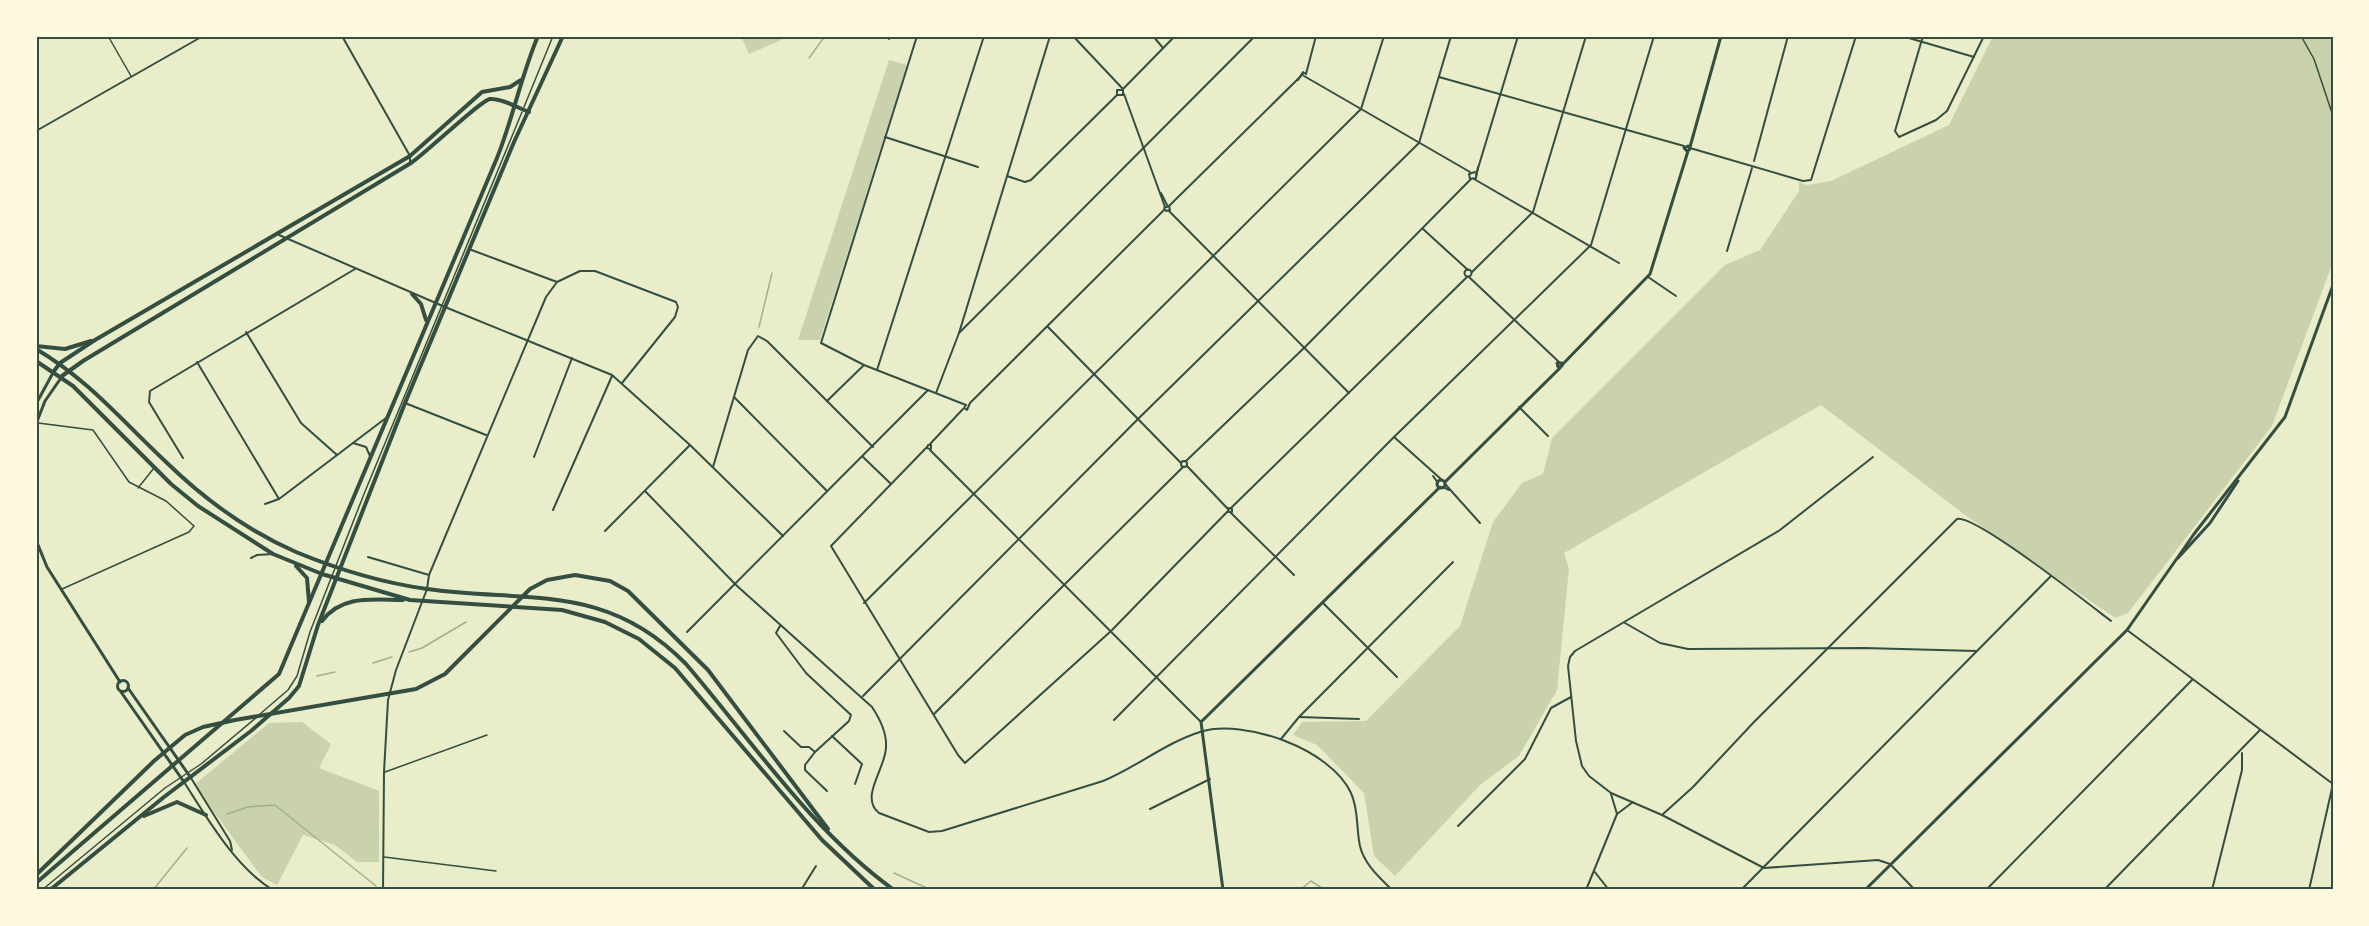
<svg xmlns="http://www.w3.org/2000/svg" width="2369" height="926" viewBox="0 0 2369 926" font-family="Lato,sans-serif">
	<rect width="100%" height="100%" fill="#e9edc9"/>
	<g fill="#cad2ad">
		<polygon points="741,36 790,36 749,54"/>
		<polygon points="1993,36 2333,36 2333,262 2272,426 2128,613 2115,618 1965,515 1821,405 1564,553 1569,569 1557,690 1519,756 1480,785 1395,876 1374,856 1364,793 1317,745 1293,735 1302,722 1366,721 1460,626 1493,522 1522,483 1543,474 1552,438 1725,265 1760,250 1799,191 1799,182 1807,185 1831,181 1949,125"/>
		<polygon points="889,60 907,65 820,340 798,340"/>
		<polygon points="302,722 331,744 319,768 379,791 379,862 357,862 335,845 303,835 277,885 262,877 194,785 269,723"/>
	</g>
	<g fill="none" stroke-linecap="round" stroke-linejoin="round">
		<g stroke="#a3b18a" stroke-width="1.5">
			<polyline points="809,58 825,36"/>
			<polyline points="759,327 772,273"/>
			<polyline points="409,652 422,648 466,622"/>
			<polyline points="373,663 392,657"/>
			<polyline points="317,676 335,672"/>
			<polyline points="227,814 248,807 275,805 376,886"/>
			<polyline points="894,873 931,890"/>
			<polyline points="153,890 187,848"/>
			<polyline points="1300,890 1311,881 1325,890"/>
		</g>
		<g stroke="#344e41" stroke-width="1.5">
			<polyline points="108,36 131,76"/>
			<polyline points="2301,36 2314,59 2333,116"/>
			<polyline points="524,107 553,36"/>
			<polyline points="38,423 93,430 129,482 166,501 194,526 189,532 62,589"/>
			<polyline points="138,488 154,468"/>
			<polyline points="260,714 288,690 297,676 310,632 364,494 522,112"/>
			<polyline points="385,772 487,735"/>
			<polyline points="384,857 496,871"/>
			<polyline points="42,890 165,788 201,764 257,717"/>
		</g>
		<g stroke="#344e41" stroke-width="2">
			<polyline points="342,36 410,156 410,162"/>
			<polyline points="917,36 821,343 864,365 966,405"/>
			<polyline points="1073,36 1122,88"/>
			<polyline points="1153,36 1163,48"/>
			<polyline points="1902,36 1974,57"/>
			<polyline points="1923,36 1895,131 1899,137 1936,120 1947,111 1984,36"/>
			<polyline points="889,39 889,36"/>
			<polyline points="1306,74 1316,36"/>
			<polyline points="1304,76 1470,172"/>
			<polyline points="1439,77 1684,146"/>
			<polyline points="1298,80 1303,72 1306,74"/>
			<polyline points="1123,89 1175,36"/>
			<polyline points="1124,94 1165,207"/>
			<polyline points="36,131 203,36"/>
			<polyline points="885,137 978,167"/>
			<polyline points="1690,148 1803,181 1811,180 1856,36"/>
			<polyline points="1754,161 1788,36"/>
			<polyline points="1475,172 1469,174 1470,179 1476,178 1478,167"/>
			<polyline points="1476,175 1518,36"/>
			<polyline points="1007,176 1025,182 1031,180 1117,95 1117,90 1123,90 1123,95 1117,95"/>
			<polyline points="1474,179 1619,263"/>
			<polyline points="1161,193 1167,205"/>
			<polyline points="1169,206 1303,74"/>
			<polygon points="1169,206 1170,210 1166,211 1164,208"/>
			<polyline points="1169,211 1349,393"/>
			<polyline points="1423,229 1468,270"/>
			<polyline points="279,235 445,307 612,375 690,445 783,536"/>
			<polyline points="469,249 557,282 580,271 595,271 676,302 678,307 675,317 622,383"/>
			<polyline points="1727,251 1752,168"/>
			<circle cx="1468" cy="273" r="3.5"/>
			<polyline points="1472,272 1533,212 1586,36"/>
			<polyline points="1469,277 1559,362"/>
			<polyline points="1648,277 1676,296"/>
			<polyline points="1048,327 1181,463"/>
			<polyline points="246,332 301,423 337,455"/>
			<polyline points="959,333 1255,36"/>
			<polyline points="197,362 279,499"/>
			<polyline points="877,370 984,36"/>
			<polyline points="936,393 959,333 1050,36"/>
			<polyline points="734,397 827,491"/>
			<polyline points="827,401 864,365"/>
			<polyline points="405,403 486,435"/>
			<polyline points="966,405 964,408 967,410 970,403 1164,210"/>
			<polyline points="1519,407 1548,436"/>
			<polyline points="1394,437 1442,480"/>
			<polyline points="353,443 366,447 370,456"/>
			<polyline points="930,444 963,409"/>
			<polygon points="928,445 931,445 931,449 927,448"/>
			<polyline points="927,447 831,546 958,755 965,763 1111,631 1228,511"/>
			<polyline points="930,450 1201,722"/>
			<polyline points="534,457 572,358"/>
			<polyline points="863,457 891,484"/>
			<polyline points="1873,457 1780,530 1575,651 1570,657 1568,666 1576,741 1582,766 1589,776 1611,793 1662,815 1764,868 1878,860 1890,864 1915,890"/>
			<polyline points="183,458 149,402 150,391 355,269"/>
			<circle cx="1184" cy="464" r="3"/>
			<polyline points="1186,461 1305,347 1471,179"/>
			<polyline points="1187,466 1228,509"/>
			<polyline points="713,467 748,350 758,336 767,341 873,447"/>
			<polyline points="1433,476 1438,483"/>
			<polyline points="1445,484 1480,523"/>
			<polyline points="1443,487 1449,490"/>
			<path d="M645,491L736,585L872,707C880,719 887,732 886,747C886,768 859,797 879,813L929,832L942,831L1103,781C1137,767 1165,743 1200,732C1244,718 1331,749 1351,793C1359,810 1356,829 1360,846C1364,864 1380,878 1392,890"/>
			<polyline points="265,504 279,499 386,418"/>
			<polygon points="1229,508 1232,509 1232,512 1228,512"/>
			<polyline points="1231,508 1467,277"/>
			<polyline points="553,510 612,376"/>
			<polyline points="1231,513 1294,575"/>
			<polyline points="605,531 690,445"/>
			<polyline points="368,557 429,575"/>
			<polyline points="251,558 257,555 273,554"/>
			<polyline points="864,603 1361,109 1384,36"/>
			<polyline points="1323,603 1397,677"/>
			<polyline points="1625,623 1660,643 1688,649 1864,648 1976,651"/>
			<polyline points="780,626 776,633 806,673 851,715 849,721 815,752 809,747 801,747 784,731"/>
			<polyline points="2127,630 2333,784"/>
			<polyline points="687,632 928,390"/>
			<polyline points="863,696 1138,419 1419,143 1451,36"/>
			<polyline points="934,714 1183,467"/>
			<polyline points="1299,717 1359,719"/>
			<polyline points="1114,720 1394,437 1591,245 1654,36"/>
			<polyline points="832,736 862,764 855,784"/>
			<polyline points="1281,739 1299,717 1453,562"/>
			<polyline points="815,752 805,765 805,770 827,791"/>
			<polyline points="191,778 230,841 232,850"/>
			<path d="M184,782C207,818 236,868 273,890"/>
			<polyline points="1611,794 1617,814"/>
			<polyline points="1150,809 1210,779"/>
			<path d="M1662,815L1693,787L1754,722L1957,519C1975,514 2090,605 2111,621"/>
			<polyline points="1458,826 1525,759 1551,708 1571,697"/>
			<polyline points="1594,871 1609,890"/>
			<polyline points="383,890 384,772 388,700 396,670 427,589 429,575 546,297 557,282"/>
			<polyline points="801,890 816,866"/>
			<polyline points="1586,890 1617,814 1633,802"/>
			<polyline points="1741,890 2051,576"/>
			<polyline points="1986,890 2192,680"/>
			<polyline points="2104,890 2260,730"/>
			<polyline points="2212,890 2242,770 2242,753"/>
			<polyline points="2309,890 2333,784"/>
		</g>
		<g stroke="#344e41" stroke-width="3">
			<polygon points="1688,146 1690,149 1687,151 1684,148"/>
			<polyline points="1690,147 1721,36"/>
			<polygon points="1557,363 1562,363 1562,366 1558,367"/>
			<polyline points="1562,365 1650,274 1688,151"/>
			<polyline points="36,404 54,371"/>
			<polyline points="36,424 45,401 61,378"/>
			<circle cx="1441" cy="484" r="4"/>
			<polyline points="1445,482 1560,368"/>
			<polyline points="36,540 47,567 120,682"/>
			<polyline points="2178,558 2210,523 2238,481"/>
			<circle cx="123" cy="686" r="5.5"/>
			<polyline points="128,688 191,778"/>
			<polyline points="121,692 184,782"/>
			<polyline points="1223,890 1201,722 1440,487"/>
			<polyline points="1865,890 2127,630 2194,534 2285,417 2333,285"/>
		</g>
		<g stroke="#344e41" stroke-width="4">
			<polyline points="412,294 421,304 426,320"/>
			<polyline points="36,346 65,349 91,341"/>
			<path d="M36,349C89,380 122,421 166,462C203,498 248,531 296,552C337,569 384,583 427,589C528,603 606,582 686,664C752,741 811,830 894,890"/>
			<polyline points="36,361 73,386 171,484 198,506 273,554 322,574 410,600 562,610 605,622 639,639 675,668 822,840 875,890"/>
			<polyline points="54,371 60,363 95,340 410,156 482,92 510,87 521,80"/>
			<path d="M62,376L83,361L411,163C426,153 481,100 490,99C502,98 518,108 529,112"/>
			<polyline points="296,566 307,578 309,602"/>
			<path d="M322,621C342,594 374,600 403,600"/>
			<polyline points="144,816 177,802 206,815"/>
			<polyline points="36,875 154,761 185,735 203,727 235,720 416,689 445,674 530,589 547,580 575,575 610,581 628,591 708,670 828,829"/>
			<path d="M36,883L279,674L497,158C513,118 521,76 538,36"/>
			<polyline points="50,890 164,797 251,731 289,698 299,686 318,625 405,403 514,142 563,36"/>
		</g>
	</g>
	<rect width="2369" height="926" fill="none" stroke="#fefae0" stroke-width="75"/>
	<rect x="38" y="38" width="2294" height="850" fill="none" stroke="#344e41" stroke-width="2"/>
</svg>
